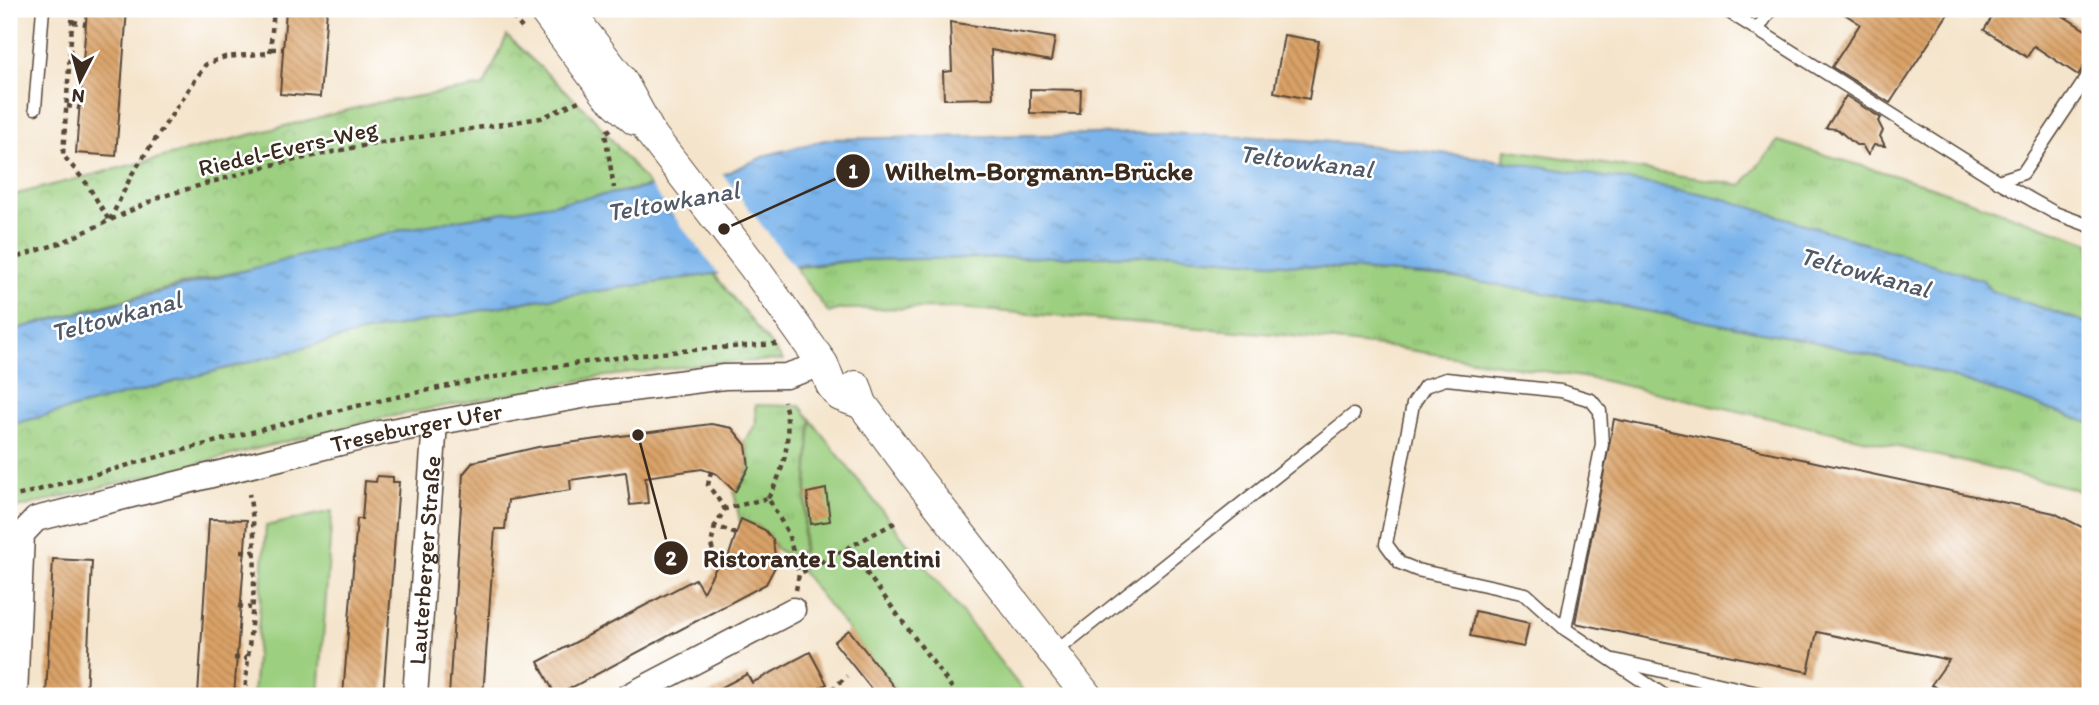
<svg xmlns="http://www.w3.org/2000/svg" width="2099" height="705" viewBox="0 0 2099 705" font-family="Itim,sans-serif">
	<defs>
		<pattern id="grass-tufts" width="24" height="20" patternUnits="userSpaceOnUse" patternTransform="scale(1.75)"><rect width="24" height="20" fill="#9ccf80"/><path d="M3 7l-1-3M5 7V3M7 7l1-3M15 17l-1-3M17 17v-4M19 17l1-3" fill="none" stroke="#87b26e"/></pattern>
		<pattern id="park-crowns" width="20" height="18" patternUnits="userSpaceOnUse" patternTransform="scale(1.75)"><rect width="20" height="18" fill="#9ccf80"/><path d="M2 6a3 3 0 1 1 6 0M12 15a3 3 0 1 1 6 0" fill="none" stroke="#87b26e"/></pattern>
		<pattern id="water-ripples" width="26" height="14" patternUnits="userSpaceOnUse" patternTransform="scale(1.75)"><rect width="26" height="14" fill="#7ab4eb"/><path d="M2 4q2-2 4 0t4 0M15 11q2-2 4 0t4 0" fill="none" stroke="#6593be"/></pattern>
		<pattern id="building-back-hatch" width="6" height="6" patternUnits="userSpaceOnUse" patternTransform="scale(1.75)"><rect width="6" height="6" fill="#daa267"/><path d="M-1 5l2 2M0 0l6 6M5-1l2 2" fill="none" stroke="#b28454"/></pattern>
	</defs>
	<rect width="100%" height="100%" fill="#fff"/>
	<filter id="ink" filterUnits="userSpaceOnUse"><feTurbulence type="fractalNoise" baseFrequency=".0143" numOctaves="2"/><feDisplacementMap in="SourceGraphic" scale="14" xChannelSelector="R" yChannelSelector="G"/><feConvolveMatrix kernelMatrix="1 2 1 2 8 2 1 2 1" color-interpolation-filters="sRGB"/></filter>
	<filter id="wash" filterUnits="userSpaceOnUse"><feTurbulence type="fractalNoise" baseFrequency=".00686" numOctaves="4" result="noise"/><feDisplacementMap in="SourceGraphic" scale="28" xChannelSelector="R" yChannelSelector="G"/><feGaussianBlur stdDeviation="1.57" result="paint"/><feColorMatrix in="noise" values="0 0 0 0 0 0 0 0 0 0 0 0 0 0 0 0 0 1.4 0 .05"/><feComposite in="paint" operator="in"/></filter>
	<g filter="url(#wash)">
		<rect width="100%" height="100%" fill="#f4e4cb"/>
		<g fill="url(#grass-tufts)" stroke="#6c7c4f" stroke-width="2">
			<polygon points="1778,141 1920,183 2090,243 2090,324 1991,291 1504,161 1505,149 1742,185"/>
			<polygon points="1169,255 1448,277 1609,304 1811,341 1931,370 2090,423 2090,497 2072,488 1956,460 1600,380 1396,348 1274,334 959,308 840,309 829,313 795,268 859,260"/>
			<path d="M755,405L800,406L811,420L802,551L790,557L776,549C770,532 758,523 740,521L734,492C749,478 754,461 744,442L756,424Z"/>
		</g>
		<g fill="url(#park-crowns)" stroke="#6c7c4f" stroke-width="2">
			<polygon points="507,36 593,117 650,186 195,281 9,331 9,196 376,103 484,86"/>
			<polygon points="714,274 783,360 713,363 599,377 377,419 9,510 9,425 361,333 530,301"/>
		</g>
		<g fill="#9ccf80" stroke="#6c7c4f" stroke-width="2">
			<polygon points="811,420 1027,696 901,696 802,572"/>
			<polygon points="332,511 319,696 253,696 266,526"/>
		</g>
		<path fill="url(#water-ripples)" stroke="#5a6f84" stroke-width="2" d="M1143,133C1285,135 1428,148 1568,171C1619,179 1670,186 1721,198L1983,280L1991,291L2090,324V423L1931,370L1811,341L1609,304L1448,277L1169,255L859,260L714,274L530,301L361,333L9,425V331L406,229L725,174L767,155L829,139Z"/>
		<polygon fill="#f4e4cb" points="720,171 797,271 721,277 648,183"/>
		<g id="blocks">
			<g fill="url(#building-back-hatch)">
				<polygon points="87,9 127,9 116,156 76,153"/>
				<polygon points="286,9 327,9 320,97 280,94"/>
				<polygon points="1837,9 1951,9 1890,103 1832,67 1860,24"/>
				<polygon points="1997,9 2052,9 2090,33 2090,57 2078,75 2034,46 2027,57 1984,30"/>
				<polygon points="950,22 1055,38 1051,61 991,50 993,98 944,99 943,72 952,71"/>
				<polygon points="1284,35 1319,41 1309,99 1274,92"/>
				<polygon points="1030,89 1081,90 1080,114 1030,113"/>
				<polygon points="1846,96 1881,118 1878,121 1883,131 1880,136 1885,146 1874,145 1868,155 1862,145 1856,145 1837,129 1826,128"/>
				<polygon points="1614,419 2054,513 2090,531 2090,696 1954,696 1931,685 1949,660 1817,632 1808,672 1575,623"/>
				<polygon points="711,424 732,428 746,445 749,467 735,492 717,474 702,469 645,477 648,503 630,505 626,472 570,480 571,490 508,500 505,529 495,529 483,696 449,696 463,474 473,462 538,447"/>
				<polygon points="377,476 393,477 393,482 399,482 383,696 343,696 357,519 362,519 365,481 376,482"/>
				<polygon points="826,489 830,521 811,524 807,493"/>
				<polygon points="209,519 247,520 234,696 198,696"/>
				<polygon points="741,519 765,530 773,540 776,565 766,584 556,696 538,662 695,579 703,592 720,560 729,555"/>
				<polygon points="53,559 92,561 86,696 46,696"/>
				<polygon points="1475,611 1529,623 1524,647 1470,636"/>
				<polygon points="849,630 901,696 877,696 834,642"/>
				<polygon points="810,652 827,684 804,696 705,696 747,674 752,683"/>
			</g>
		</g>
	</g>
	<g filter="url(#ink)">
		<use href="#blocks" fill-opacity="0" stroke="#574638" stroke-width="2"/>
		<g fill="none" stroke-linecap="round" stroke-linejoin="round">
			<defs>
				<g id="service">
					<polyline points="1724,9 1998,181 2023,173 2090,73"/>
					<polyline points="1758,29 1771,9"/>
					<polyline points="35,108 43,9"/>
					<polyline points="1998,181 2055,213 2090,226"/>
					<polygon points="1446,379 1561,391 1591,400 1600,411 1602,444 1565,629 1526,594 1417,570 1400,563 1386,544 1413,404 1425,386"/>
					<polyline points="1565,629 1665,696"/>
					<polyline points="1054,653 1353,415"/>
					<polyline points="1614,660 1771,696"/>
				</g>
				<g id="minor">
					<path id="s1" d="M15,696L22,534L36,519L380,433L593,394L724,377L786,376L823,364"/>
					<path id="s2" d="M415,696L435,423"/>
					<polyline points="629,696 793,610"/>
				</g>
				<g id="tertiary">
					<polyline points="543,9 606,94 635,120"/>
					<polyline points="567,9 621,79 651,134 753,266 823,364 831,385 840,396 862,404"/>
					<polyline points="856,386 862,404 917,478 1087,696"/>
				</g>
			</defs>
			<use href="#service" stroke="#574638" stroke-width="15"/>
			<use href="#minor" stroke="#574638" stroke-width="27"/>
			<use href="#tertiary" stroke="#574638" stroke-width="32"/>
			<g stroke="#574638" stroke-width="4.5" stroke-dasharray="5 5" stroke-linecap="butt">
				<polyline points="73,9 63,155 87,184 110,222"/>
				<polyline points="506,9 522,28"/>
				<polyline points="73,22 86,24"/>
				<polyline points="271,49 283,49"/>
				<polyline points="67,106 80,108"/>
				<polyline points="611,129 605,133 614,188"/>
				<polyline points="110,220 132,174 206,64 225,57 270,53 274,9"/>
				<polyline points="9,260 63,242 160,197 267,166 356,147 541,118 581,100"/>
				<polyline points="711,471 708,485 725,509"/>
				<path d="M9,498C209,443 418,382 624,357C675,351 727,347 778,344"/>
				<path d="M768,498C786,468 792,435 784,401"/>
				<polyline points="715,526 711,545 718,565"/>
				<polyline points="736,534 715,526 725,509 768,498 788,533 799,574"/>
				<polyline points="848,548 958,696"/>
				<polyline points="241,551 255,552"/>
				<polyline points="796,590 799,574 898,521"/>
				<polyline points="238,606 251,608"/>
				<polyline points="234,658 247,658"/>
				<path d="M245,696C249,630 262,559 249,494"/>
				<polyline points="824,696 847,676"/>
			</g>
			<use href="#service" stroke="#fff" stroke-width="12"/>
			<use href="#minor" stroke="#fff" stroke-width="24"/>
			<use href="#tertiary" stroke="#fff" stroke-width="30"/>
		</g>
	</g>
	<g text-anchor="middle" stroke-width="5" stroke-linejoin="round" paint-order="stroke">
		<g font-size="24" fill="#3b2a1e" stroke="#fff">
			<text transform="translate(288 148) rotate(-13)" y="8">Riedel-Evers-Weg</text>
			<text dy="8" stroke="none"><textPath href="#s1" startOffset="574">Treseburger Ufer</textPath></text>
			<text dy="8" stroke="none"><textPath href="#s2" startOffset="136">Lauterberger Straße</textPath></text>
		</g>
		<g font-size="26" font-style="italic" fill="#515a66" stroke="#fff">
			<text transform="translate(1306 161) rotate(7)" y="9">Teltowkanal</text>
			<text transform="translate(673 201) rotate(-10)" y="9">Teltowkanal</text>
			<text transform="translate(1865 272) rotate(15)" y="9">Teltowkanal</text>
			<text transform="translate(116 316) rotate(-15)" y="9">Teltowkanal</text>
		</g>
	</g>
	<path fill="none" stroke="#3b2a1e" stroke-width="2.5" d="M724 229L853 171M638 435L671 558"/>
	<g fill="#3b2a1e" stroke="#fff" stroke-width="2.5">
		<circle cx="724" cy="229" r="7"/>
		<circle cx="638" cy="435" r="7"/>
		<circle cx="853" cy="171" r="18"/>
		<circle cx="671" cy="558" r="18"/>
	</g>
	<g font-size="21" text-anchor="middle" font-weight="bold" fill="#fff">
		<text x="853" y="178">1</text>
		<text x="671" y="565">2</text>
	</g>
	<g font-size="26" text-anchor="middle" font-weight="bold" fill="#3b2a1e" stroke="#fff" stroke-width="5" stroke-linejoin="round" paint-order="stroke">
		<text x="1039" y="180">Wilhelm-Borgmann-Brücke</text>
		<text x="822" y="567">Ristorante I Salentini</text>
	</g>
	<rect width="2099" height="705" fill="none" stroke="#fff" stroke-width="35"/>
	<g transform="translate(80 80) rotate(186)" stroke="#ffffff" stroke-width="5" paint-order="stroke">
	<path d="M0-5L12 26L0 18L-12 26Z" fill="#3b2a1e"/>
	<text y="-10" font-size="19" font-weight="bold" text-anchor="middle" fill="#3b2a1e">N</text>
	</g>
</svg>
